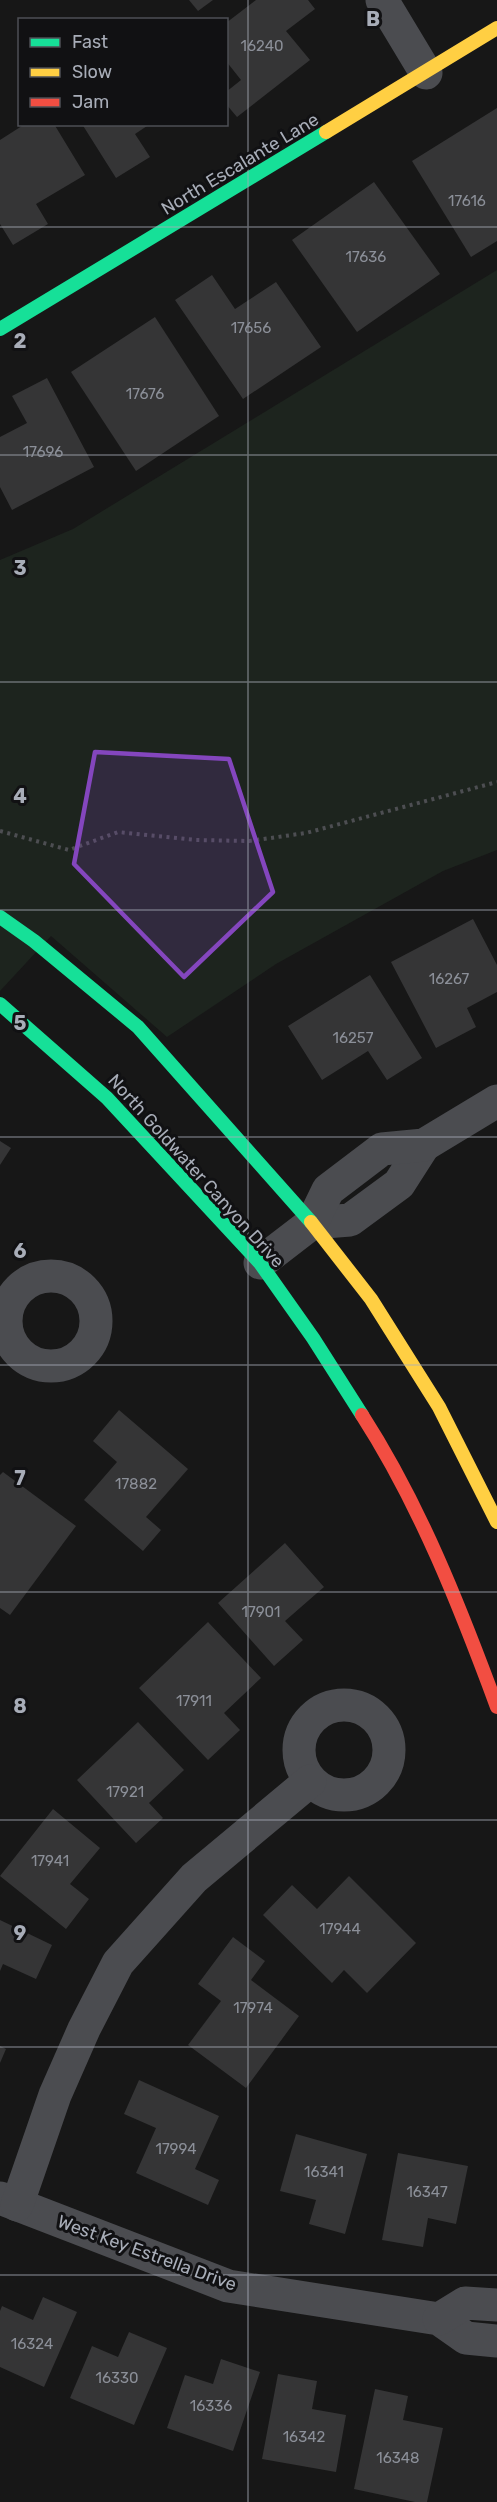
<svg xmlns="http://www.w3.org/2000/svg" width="497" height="2502" viewBox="0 0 497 2502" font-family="Rubik,sans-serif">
	<rect width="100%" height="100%" fill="#171717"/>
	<polygon fill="#1d241e" points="497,270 497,850 443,871 276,964 167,1037 51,936 0,991 0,560 73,529"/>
	<g fill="#353536">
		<polygon points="189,0 213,0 198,11"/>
		<polygon points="256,0 308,0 315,9 286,31 310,60 237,117 226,104 226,92 241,80 226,61 226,23"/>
		<polygon points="497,108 497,241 471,257 412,161"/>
		<polygon points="25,124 54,124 85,175 36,204 48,224 13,245 0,224 0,140"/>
		<polygon points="82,124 150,124 135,134 150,157 116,178"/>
		<polygon points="374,182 440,274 357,332 292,240"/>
		<polygon points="212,275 235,309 276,282 321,347 243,399 175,300"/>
		<polygon points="155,317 219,416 136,471 71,372"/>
		<polygon points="47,378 94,467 12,510 0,487 0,437 27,423 12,396"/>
		<polygon points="473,919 497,965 497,992 467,1008 476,1027 436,1048 391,962"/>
		<polygon points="370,975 422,1058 387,1080 368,1051 322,1080 288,1026"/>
		<polygon points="0,1141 11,1148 0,1165"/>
		<polygon points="119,1410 188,1469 146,1517 161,1530 143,1551 84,1500 117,1462 93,1441"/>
		<polygon points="3,1472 76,1526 10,1615 0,1608 0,1475"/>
		<polygon points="285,1543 324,1587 285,1621 303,1640 274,1666 218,1603"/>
		<polygon points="208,1622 261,1678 224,1713 240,1730 208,1760 139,1688"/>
		<polygon points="138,1722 184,1770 149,1803 163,1818 136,1843 77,1780"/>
		<polygon points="53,1809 100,1848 70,1884 89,1899 66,1929 0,1876"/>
		<polygon points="349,1876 416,1943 367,1993 344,1970 332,1983 263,1915 292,1885 317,1909"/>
		<polygon points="0,1920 52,1945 36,1979 3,1964 0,1971"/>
		<polygon points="233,1937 265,1961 251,1980 299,2016 246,2088 188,2045 221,2001 198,1984"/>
		<polygon points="0,2046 6,2049 0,2063"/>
		<polygon points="139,2080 219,2116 195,2169 219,2180 208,2205 136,2173 156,2128 124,2114"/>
		<polygon points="296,2134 367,2154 345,2234 309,2224 316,2200 280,2191"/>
		<polygon points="398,2153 468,2166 456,2224 428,2218 423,2247 382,2240"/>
		<polygon points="43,2297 77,2312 44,2387 0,2367 0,2311 2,2306 33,2320"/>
		<polygon points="129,2332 167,2348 134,2425 70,2398 92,2346 118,2357"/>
		<polygon points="221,2359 260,2372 233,2451 167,2428 185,2375 213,2384"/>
		<polygon points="278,2374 317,2381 312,2409 346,2415 336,2472 262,2459"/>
		<polygon points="375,2389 408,2396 403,2420 443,2428 427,2502 415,2502 354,2489"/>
	</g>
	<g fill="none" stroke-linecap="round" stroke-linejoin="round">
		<polyline stroke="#4d4e52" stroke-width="4" stroke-dasharray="3 4.5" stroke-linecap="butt" points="0,831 69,850 118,832 196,840 249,841 306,833 497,782"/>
		<g stroke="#4b4c50" stroke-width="33">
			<polyline points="382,0 426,73"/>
			<polyline points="312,1223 350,1220 399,1184 424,1145"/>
			<polyline points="260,1263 312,1223 328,1190 382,1149 424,1145 497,1101"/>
			<circle cx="51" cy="1321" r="45"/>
			<circle cx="344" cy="1750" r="45"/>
			<polyline points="0,2198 228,2286 439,2319 466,2338 497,2341"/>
			<polyline points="17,2205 55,2095 84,2029 118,1963 194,1878 310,1781"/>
			<polyline points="439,2319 465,2303 497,2305"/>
		</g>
		<g stroke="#16e098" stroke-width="14">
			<polyline points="0,329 326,132"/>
			<polyline points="0,917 34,941 138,1027 311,1222"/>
			<polyline points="0,1004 107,1098 260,1263 313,1338 362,1415"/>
		</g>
		<g stroke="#ffcf43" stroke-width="14">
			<polyline points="326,132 497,28"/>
			<polyline points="311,1222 371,1299 439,1407 497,1522"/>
		</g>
		<path stroke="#f24e42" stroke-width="14" d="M362,1415C420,1505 460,1607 497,1707"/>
	</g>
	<path fill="#8446be" fill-opacity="0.2" stroke="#8446be" stroke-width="4.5" stroke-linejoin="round" d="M95,752L229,759L273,892L184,977L74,864Z"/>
	<path fill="none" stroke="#a8adb8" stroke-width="1.5" stroke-opacity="0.55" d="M248,0V2502M0,227H497M0,455H497M0,682H497M0,910H497M0,1137H497M0,1365H497M0,1592H497M0,1820H497M0,2047H497M0,2275H497"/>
	<g text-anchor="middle" stroke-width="6" stroke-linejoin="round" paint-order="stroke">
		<g font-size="15" fill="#8b8f98">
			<text x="262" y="51">16240</text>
			<text x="467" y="206">17616</text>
			<text x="366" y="262">17636</text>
			<text x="251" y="333">17656</text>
			<text x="145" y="399">17676</text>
			<text x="43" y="457">17696</text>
			<text x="449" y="984">16267</text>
			<text x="353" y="1043">16257</text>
			<text x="136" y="1489">17882</text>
			<text x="261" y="1617">17901</text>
			<text x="194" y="1706">17911</text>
			<text x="125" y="1797">17921</text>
			<text x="50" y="1866">17941</text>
			<text x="340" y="1934">17944</text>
			<text x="253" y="2013">17974</text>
			<text x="176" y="2154">17994</text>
			<text x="324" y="2177">16341</text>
			<text x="427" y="2197">16347</text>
			<text x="32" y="2349">16324</text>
			<text x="117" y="2383">16330</text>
			<text x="211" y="2411">16336</text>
			<text x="304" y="2442">16342</text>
			<text x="398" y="2463">16348</text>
		</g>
		<g font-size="18" fill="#a8adb8" stroke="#111113">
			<text transform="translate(240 164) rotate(-31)" y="6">North Escalante Lane</text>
			<text transform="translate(196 1171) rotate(48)" y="6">North Goldwater Canyon Drive</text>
			<text transform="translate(147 2253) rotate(20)" y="6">West Key Estrella Drive</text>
		</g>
	</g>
	<g font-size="20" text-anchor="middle" font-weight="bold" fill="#a8adb8" stroke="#111113" stroke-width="6" stroke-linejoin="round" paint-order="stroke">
		<text x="373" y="26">B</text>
		<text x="20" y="348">2</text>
		<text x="20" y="575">3</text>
		<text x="20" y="803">4</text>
		<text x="20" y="1030">5</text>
		<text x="20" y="1258">6</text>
		<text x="20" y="1485">7</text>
		<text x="20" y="1713">8</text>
		<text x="20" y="1940">9</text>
	</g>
	<rect x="18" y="18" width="210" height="108" fill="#111113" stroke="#4d4f55" stroke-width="1.5"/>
	<rect x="30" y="38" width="30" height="9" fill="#16e098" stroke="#4d4f55" stroke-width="1.5"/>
	<text x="72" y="48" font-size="18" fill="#a8adb8">Fast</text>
	<rect x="30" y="68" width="30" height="9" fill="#ffcf43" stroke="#4d4f55" stroke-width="1.5"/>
	<text x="72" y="78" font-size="18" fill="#a8adb8">Slow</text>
	<rect x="30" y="98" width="30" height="9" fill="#f24e42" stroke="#4d4f55" stroke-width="1.5"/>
	<text x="72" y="108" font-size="18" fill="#a8adb8">Jam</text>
</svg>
